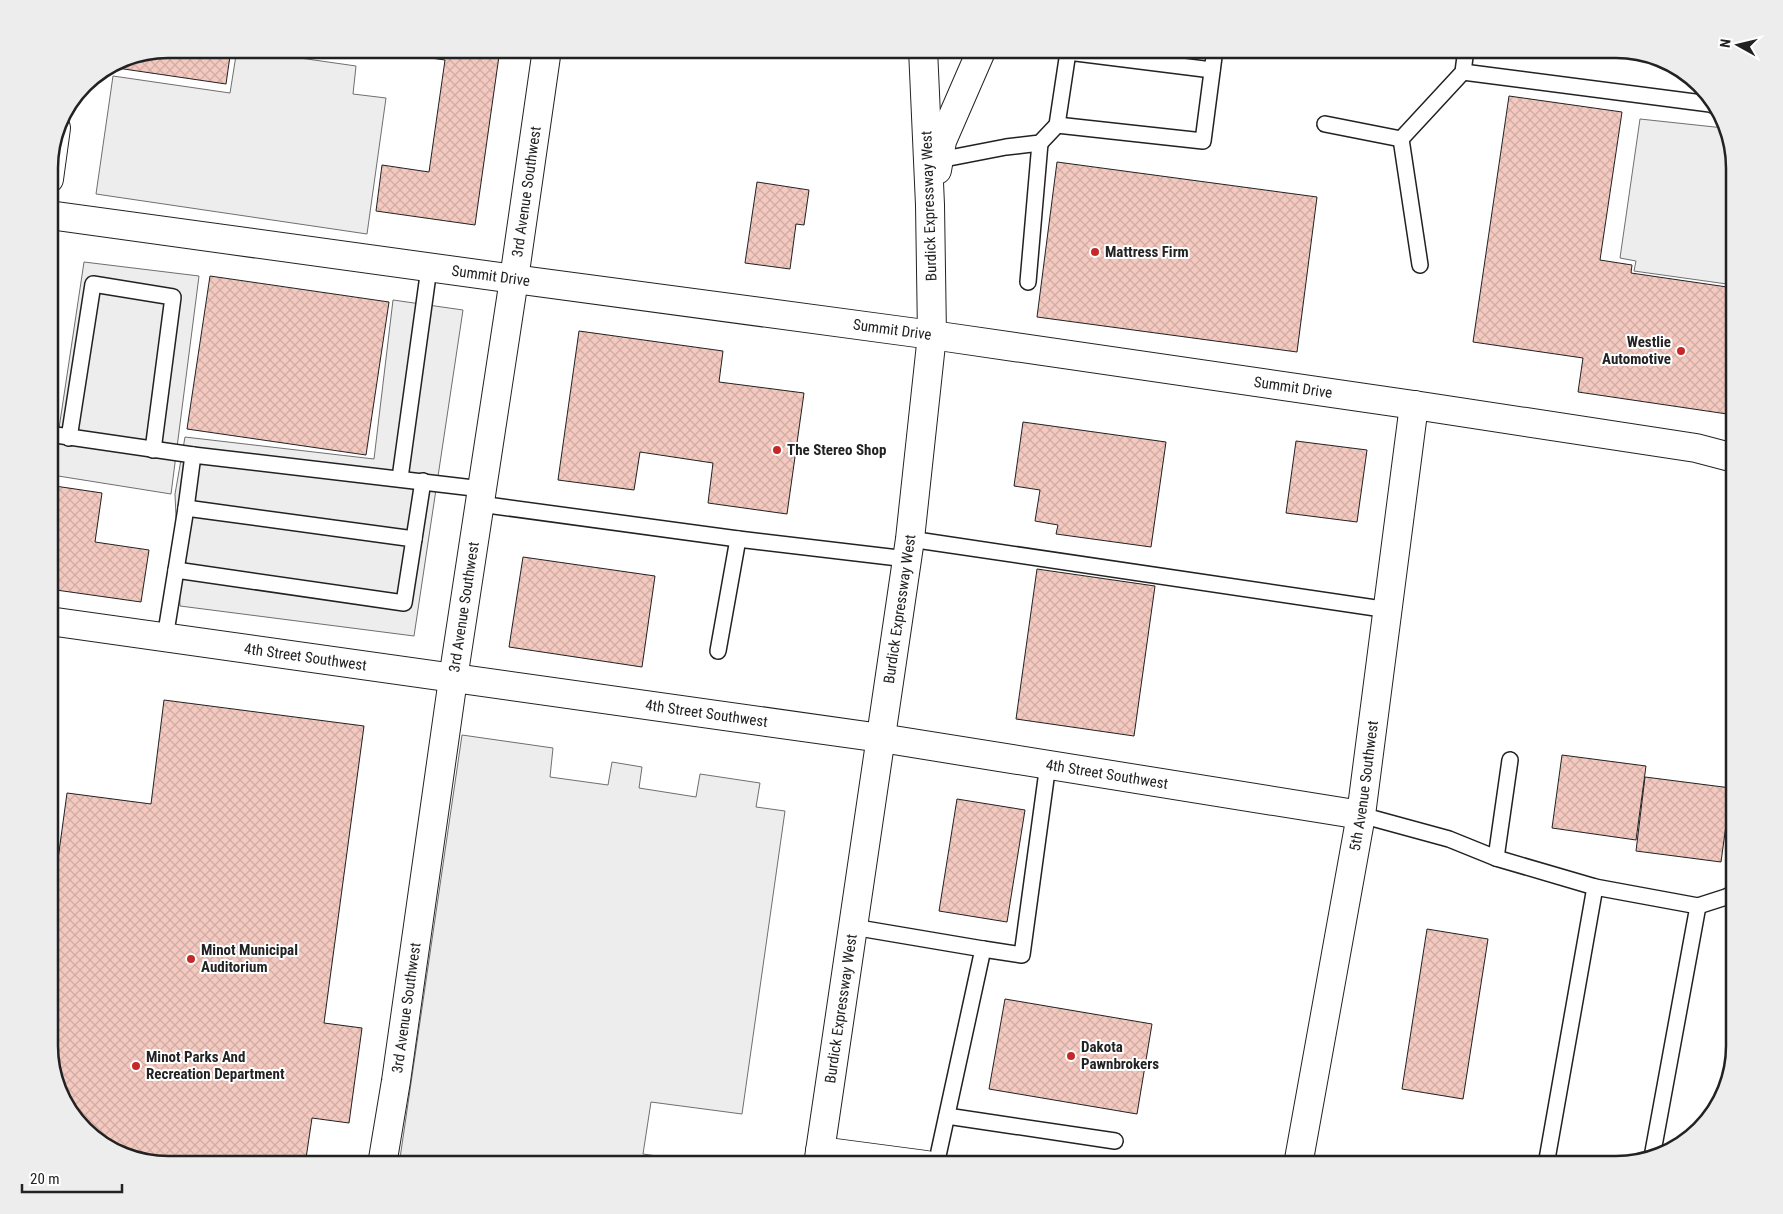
<svg xmlns="http://www.w3.org/2000/svg" width="1783" height="1214" viewBox="0 0 1783 1214" font-family="'Roboto Condensed',sans-serif">
	<defs>
		<pattern id="building-cross-hatch" width="8" height="8" patternUnits="userSpaceOnUse" patternTransform="scale(1.25)"><rect width="8" height="8" fill="#f3c9c0"/><path d="M0 0l8 8M0 8l8-8" fill="none" stroke="#d0aca5"/></pattern>
	</defs>
	<rect width="100%" height="100%" fill="#fff"/>
	<g fill="#ededed" stroke="#6f6f6f">
		<polygon points="237,49 356,66 353,94 386,98 367,234 96,194 113,76 230,93"/>
		<polygon points="1640,119 1724,128 1734,167 1734,285 1634,271 1636,261 1620,258"/>
		<polygon points="84,262 199,276 171,494 52,475"/>
		<polygon points="393,300 463,310 414,636 180,606 175,494 185,437 374,459"/>
		<polygon points="462,735 553,748 550,777 608,785 612,762 642,767 639,788 696,797 700,774 760,783 756,807 785,811 742,1114 651,1102 643,1154 718,1165 399,1165"/>
	</g>
	<g fill="url(#building-cross-hatch)" stroke="#222">
		<polygon points="167,49 231,49 226,84 117,68 119,60 122,58"/>
		<polygon points="365,49 500,49 475,225 376,211 382,165 429,172 445,60"/>
		<polygon points="1509,96 1622,112 1600,260 1632,265 1631,273 1734,288 1734,415 1578,392 1583,358 1473,342"/>
		<polygon points="1057,162 1317,197 1297,352 1037,317"/>
		<polygon points="757,182 809,190 804,225 796,224 790,269 745,263"/>
		<polygon points="210,276 389,302 366,455 187,429"/>
		<polygon points="579,331 723,351 719,382 804,393 787,514 708,503 713,463 640,452 634,490 558,480"/>
		<polygon points="1023,422 1166,442 1151,547 1056,534 1058,525 1035,521 1040,490 1014,486"/>
		<polygon points="1296,441 1367,450 1357,522 1286,513"/>
		<polygon points="55,486 102,493 95,542 149,550 141,602 49,589 49,529"/>
		<polygon points="523,557 655,576 642,667 509,647"/>
		<polygon points="1037,569 1155,586 1134,736 1016,719"/>
		<polygon points="164,700 364,726 324,1023 362,1028 349,1123 312,1118 305,1165 167,1165 101,1145 65,1106 49,1054 49,895 53,896 67,793 151,804"/>
		<polygon points="1562,755 1646,766 1636,840 1552,828"/>
		<polygon points="1645,777 1731,788 1721,862 1636,851"/>
		<polygon points="957,799 1025,810 1007,922 939,911"/>
		<polygon points="1427,929 1488,939 1463,1099 1402,1089"/>
		<polygon points="1005,999 1152,1024 1137,1114 989,1089"/>
	</g>
	<g fill="none" stroke-linecap="round" stroke-linejoin="round">
		<defs>
			<g id="service">
				<polyline points="1463,72 1710,104 1717,107"/>
				<polyline points="1325,124 1401,139"/>
				<polyline points="1057,125 1203,141 1215,49"/>
				<polyline points="939,160 1006,147 1040,143 1057,125 1068,52 1212,70"/>
				<polyline points="1420,265 1401,139 1463,72 1466,49"/>
				<polyline points="1028,282 1040,143"/>
				<polyline points="49,434 193,455"/>
				<polyline points="69,438 93,284 173,297 153,450"/>
				<polyline points="400,478 429,268"/>
				<polyline points="480,504 738,539 907,559"/>
				<polyline points="414,539 423,481"/>
				<polyline points="910,539 1389,610"/>
				<polyline points="176,570 404,603 414,539 186,508"/>
				<polyline points="165,638 186,508 193,455 482,489"/>
				<polyline points="718,651 738,539"/>
				<polyline points="1361,815 1449,839 1496,858 1595,887 1698,906 1652,1157"/>
				<polyline points="1496,858 1510,760"/>
				<polyline points="1698,906 1726,897 1734,893"/>
				<polyline points="853,927 983,949 936,1165"/>
				<polyline points="983,949 1022,955 1048,764"/>
				<polyline points="947,1116 1115,1141"/>
				<polyline points="1546,1165 1595,887"/>
			</g>
			<g id="minor">
				<polyline points="49,179 56,128"/>
				<path id="s1" d="M49,215L514,279L932,335L1414,405L1696,448L1734,458"/>
				<path id="s2" d="M49,621L881,738L1361,815"/>
				<polyline points="820,1151 926,1165"/>
				<path id="s3" d="M382,1165L396,1081L453,679L514,279L547,49"/>
				<path id="s4" d="M1298,1165L1361,815L1414,405"/>
			</g>
			<g id="primary">
				<polyline points="937,170 942,141 982,49"/>
				<path id="s5" d="M818,1165L910,539L932,335L930,205L923,49"/>
			</g>
		</defs>
		<use href="#service" stroke="#222" stroke-width="18"/>
		<use href="#minor" stroke="#222" stroke-width="30"/>
		<use href="#primary" stroke="#222" stroke-width="30"/>
		<use href="#service" stroke="#fff" stroke-width="15"/>
		<use href="#minor" stroke="#fff" stroke-width="28"/>
		<use href="#primary" stroke="#fff" stroke-width="28"/>
	</g>
	<g fill="#c62828" stroke="#fff" stroke-width="2">
		<circle cx="1095" cy="252" r="5"/>
		<circle cx="1681" cy="351" r="5"/>
		<circle cx="777" cy="450" r="5"/>
		<circle cx="191" cy="959" r="5"/>
		<circle cx="1071" cy="1056" r="5"/>
		<circle cx="136" cy="1066" r="5"/>
	</g>
	<g text-anchor="middle" stroke-width="4" stroke-linejoin="round" paint-order="stroke">
		<g font-size="15" fill="#222" stroke="#fff">
			<text dy="5" stroke="none"><textPath href="#s3" startOffset="984">3rd Avenue Southwest</textPath></text>
			<text transform="translate(929 206) rotate(-92)" y="5">Burdick Expressway West</text>
			<text dy="5" stroke="none"><textPath href="#s1" startOffset="446">Summit Drive</textPath></text>
			<text dy="5" stroke="none"><textPath href="#s1" startOffset="851">Summit Drive</textPath></text>
			<text dy="5" stroke="none"><textPath href="#s1" startOffset="1256">Summit Drive</textPath></text>
			<text dy="5" stroke="none"><textPath href="#s3" startOffset="564">3rd Avenue Southwest</textPath></text>
			<text dy="5" stroke="none"><textPath href="#s5" startOffset="562">Burdick Expressway West</textPath></text>
			<text dy="5" stroke="none"><textPath href="#s2" startOffset="259">4th Street Southwest</textPath></text>
			<text dy="5" stroke="none"><textPath href="#s2" startOffset="664">4th Street Southwest</textPath></text>
			<text dy="5" stroke="none"><textPath href="#s2" startOffset="1069">4th Street Southwest</textPath></text>
			<text dy="5" stroke="none"><textPath href="#s4" startOffset="385">5th Avenue Southwest</textPath></text>
			<text dy="5" stroke="none"><textPath href="#s3" startOffset="159">3rd Avenue Southwest</textPath></text>
			<text dy="5" stroke="none"><textPath href="#s5" startOffset="158">Burdick Expressway West</textPath></text>
		</g>
		<g font-size="15" font-weight="bold" fill="#222" stroke="#fff" text-anchor="start">
			<text x="1105" y="257">Mattress Firm</text>
			<text x="1671" y="347" text-anchor="end">Westlie<tspan x="1671" dy="17">Automotive</tspan></text>
			<text x="787" y="455">The Stereo Shop</text>
			<text x="201" y="955">Minot Municipal<tspan x="201" dy="17">Auditorium</tspan></text>
			<text x="1081" y="1052">Dakota<tspan x="1081" dy="17">Pawnbrokers</tspan></text>
			<text x="146" y="1062">Minot Parks And<tspan x="146" dy="17">Recreation Department</tspan></text>
		</g>
	</g>
	<path d="M0 0H1783V1214H0ZM168 58H1616A110 110 0 0 1 1726 168V1046A110 110 0 0 1 1616 1156H168A110 110 0 0 1 58 1046V168A110 110 0 0 1 168 58Z" fill="#ededed" fill-rule="evenodd"/>
	<path fill="none" stroke="#222" stroke-width="2.5" d="M168 58H1616A110 110 0 0 1 1726 168V1046A110 110 0 0 1 1616 1156H168A110 110 0 0 1 58 1046V168A110 110 0 0 1 168 58Z"/>
	<g transform="translate(1738 45) rotate(278)" stroke="#ffffff" stroke-width="4" paint-order="stroke">
	<path d="M0-4L9 19L0 12L-9 19Z" fill="#222222"/>
	<text y="-8" font-size="14" font-weight="bold" text-anchor="middle" fill="#222222">N</text>
	</g>
	<path d="M22 1184v8h100v-8" fill="none" stroke="#222222" stroke-width="2.5"/>
	<text x="30" y="1184" font-size="15" fill="#222222" stroke="#ffffff" stroke-width="4" paint-order="stroke">20 m</text>
</svg>
